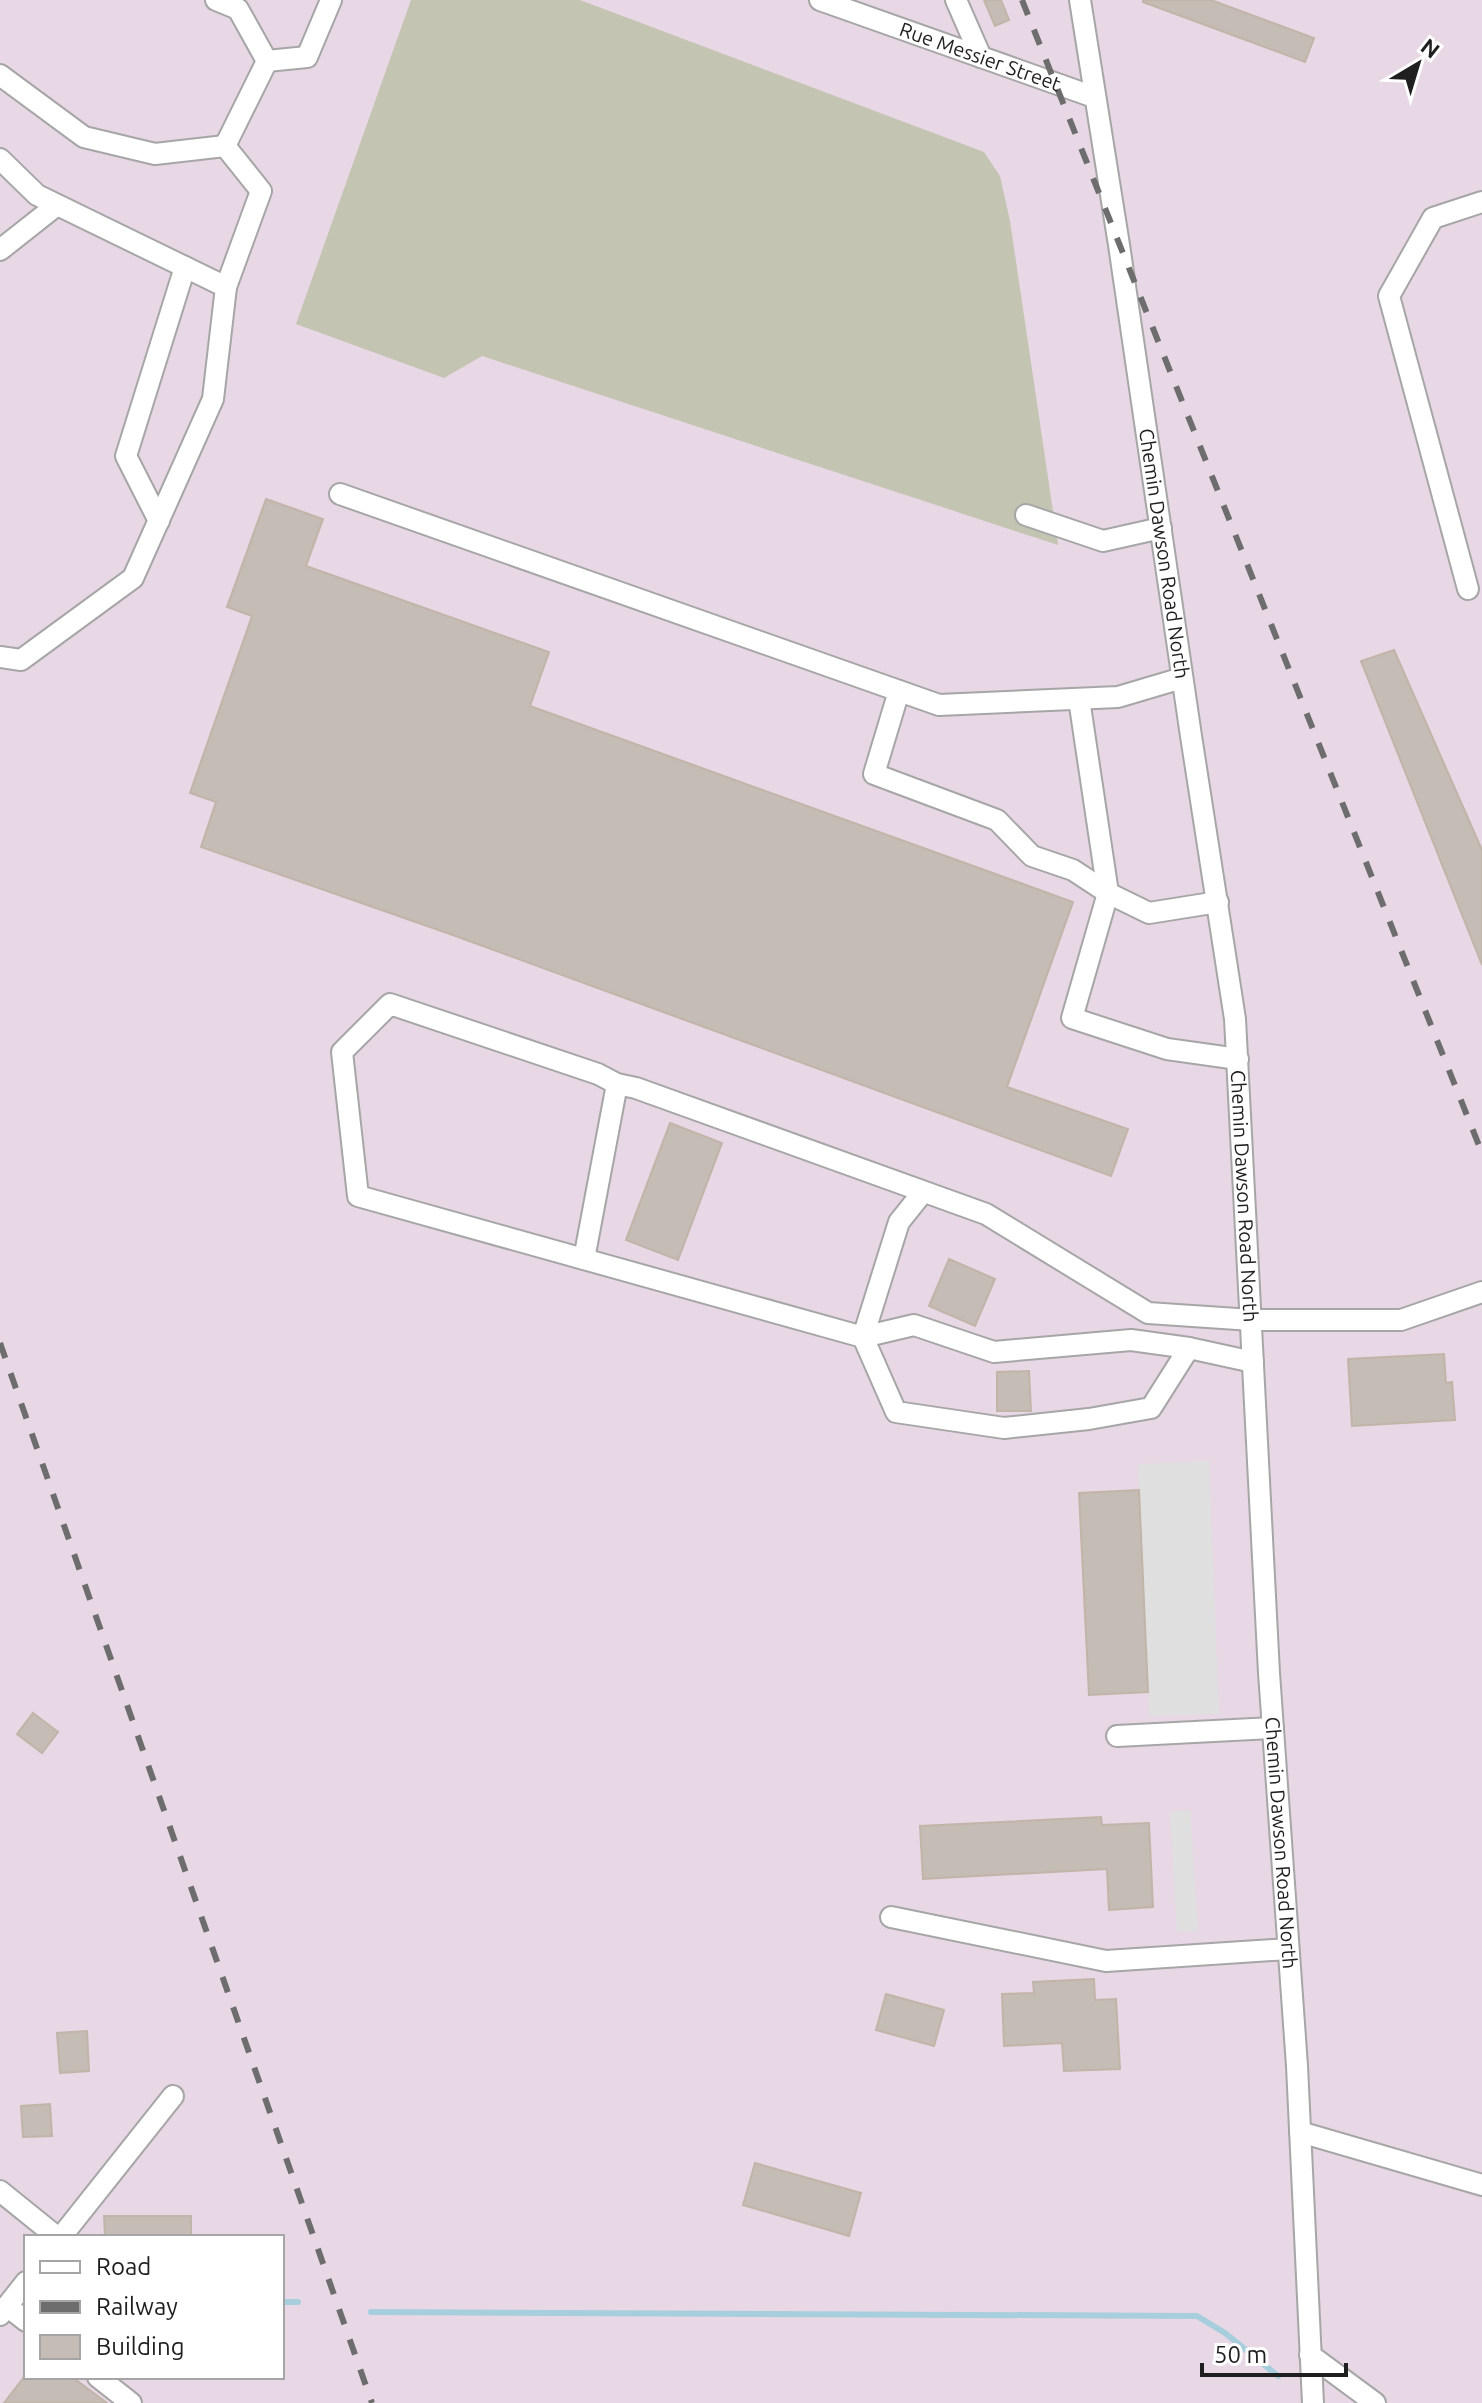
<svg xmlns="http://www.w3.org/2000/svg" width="1482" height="2403" viewBox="0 0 1482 2403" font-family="Ubuntu,sans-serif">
	<rect width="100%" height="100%" fill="#efece5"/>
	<path fill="#e8d7e4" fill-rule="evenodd" d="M0,0H1482V2403H0ZM26,2237H282V2377H26Z"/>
	<polygon fill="#c3c4b1" points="411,0 580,0 984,152 1000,176 1010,221 1058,545 482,356 444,378 296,324"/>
	<g fill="#dfdfdf">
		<polygon points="1209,1461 1219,1714 1149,1716 1138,1464"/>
		<polygon points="1190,1810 1198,1931 1177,1932 1170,1812"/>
	</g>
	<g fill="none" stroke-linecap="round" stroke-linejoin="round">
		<g stroke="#a7cedc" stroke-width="6">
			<polyline points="282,2302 298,2302"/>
			<polyline points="371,2312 1197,2316 1225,2333 1278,2376"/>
		</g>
	</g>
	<g fill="#c4bcb5" stroke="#c1b4a8" stroke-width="2">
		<polygon points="984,0 1001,0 1009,20 995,26"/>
		<polygon points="1143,0 1211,0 1314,38 1305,62 1143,2"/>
		<polygon points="266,499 323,519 306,566 549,652 530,706 1073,902 1007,1087 1128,1129 1111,1176 450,934 201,847 216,802 190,793 252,616 227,607"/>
		<polygon points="1394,650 1482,850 1482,965 1361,661"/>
		<polygon points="670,1123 722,1143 678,1260 626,1240"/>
		<polygon points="949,1259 995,1279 975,1326 929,1306"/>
		<polygon points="1444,1354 1446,1383 1452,1382 1455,1420 1352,1426 1348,1359"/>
		<polygon points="1029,1371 1031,1411 997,1411 997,1372"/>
		<polygon points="1139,1490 1148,1692 1089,1695 1079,1493"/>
		<polygon points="33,1713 58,1732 42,1753 17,1734"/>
		<polygon points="1101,1817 1102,1825 1149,1823 1153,1907 1109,1910 1107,1869 923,1879 920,1826"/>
		<polygon points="1094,1979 1095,2000 1116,1999 1120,2069 1064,2071 1062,2043 1004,2046 1002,1994 1034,1993 1033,1982"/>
		<polygon points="886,1994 944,2010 934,2046 876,2030"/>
		<polygon points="87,2031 89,2071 60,2073 57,2033"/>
		<polygon points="50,2104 52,2136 23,2137 21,2106"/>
		<polygon points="755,2163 861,2193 849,2236 743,2205"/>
		<polygon points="104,2216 191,2216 191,2237 105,2237"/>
		<polygon points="24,2377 72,2377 107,2403 4,2403"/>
	</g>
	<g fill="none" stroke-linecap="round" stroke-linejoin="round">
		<defs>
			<g id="minor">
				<polyline points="216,0 238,9 267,61"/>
				<path id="s1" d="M820,0L1094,97"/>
				<polyline points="956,0 981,57"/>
				<path id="s2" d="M1080,0L1119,245L1191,736L1235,1019L1269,1673L1297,2066L1313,2403"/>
				<polyline points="0,75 84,137 155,154 225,146"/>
				<polyline points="0,159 37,195 226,287 261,191 225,146 267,61 307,57 331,0"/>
				<polyline points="0,250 57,205"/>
				<polyline points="340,494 939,705 1118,697 1182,678"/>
				<polyline points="1026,515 1103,541 1161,528"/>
				<polyline points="159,521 126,456 185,267"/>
				<polyline points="1468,589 1389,296 1433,218 1482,202"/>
				<polyline points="0,657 21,660 133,578 213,399 226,287"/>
				<polyline points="899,691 874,774 997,820 1032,856 1073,870 1108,893 1149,913 1218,902"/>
				<polyline points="1079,699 1108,893 1072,1018 1167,1049 1238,1059"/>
				<polyline points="923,1192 899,1222 863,1337 896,1412 1004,1428 1089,1419 1151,1408 1189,1348"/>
				<polyline points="584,1259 617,1084"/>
				<polyline points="1253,1362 1189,1348 1131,1340 994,1352 914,1325 863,1337 358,1196 342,1052 390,1004 598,1074 617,1084 636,1088 986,1214 1148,1313 1252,1320 1401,1320 1482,1292"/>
				<polyline points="1117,1736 1273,1728"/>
				<polyline points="891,1917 1106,1961 1288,1949"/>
				<polyline points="1300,2132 1482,2185"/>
				<polyline points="0,2191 57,2237"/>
				<polyline points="61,2237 173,2096"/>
				<polyline points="7,2306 26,2321"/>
				<polyline points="0,2315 26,2282"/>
				<polyline points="1310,2355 1375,2403"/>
				<polyline points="98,2377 131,2403"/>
			</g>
		</defs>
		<use href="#minor" stroke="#a6a6a6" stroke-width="24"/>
		<use href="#minor" stroke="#fff" stroke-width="20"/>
		<g stroke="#6d6d6d" stroke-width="6" stroke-dasharray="16 16" stroke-linecap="butt">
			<polyline points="1022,0 1482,1153"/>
			<polyline points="0,1343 372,2403"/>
		</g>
	</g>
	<g text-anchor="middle" stroke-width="6" stroke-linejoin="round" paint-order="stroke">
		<g font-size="20" fill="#1f1f1f" stroke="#fff">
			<text dy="7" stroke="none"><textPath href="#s1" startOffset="170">Rue Messier Street</textPath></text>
			<text dy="7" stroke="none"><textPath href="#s2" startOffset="560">Chemin Dawson Road North</textPath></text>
			<text dy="7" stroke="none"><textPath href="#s2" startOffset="1208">Chemin Dawson Road North</textPath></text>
			<text dy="7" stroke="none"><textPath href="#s2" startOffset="1856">Chemin Dawson Road North</textPath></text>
		</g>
	</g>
	<rect x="24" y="2235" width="260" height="144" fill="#ffffff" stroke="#a5a5a5" stroke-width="2"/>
	<rect x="40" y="2261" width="40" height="12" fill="#ffffff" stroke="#a5a5a5" stroke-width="2"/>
	<text x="96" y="2275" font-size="24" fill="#1f1f1f">Road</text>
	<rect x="40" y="2301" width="40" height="12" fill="#6d6d6d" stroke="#a5a5a5" stroke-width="2"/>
	<text x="96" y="2315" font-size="24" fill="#1f1f1f">Railway</text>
	<rect x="40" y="2335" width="40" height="24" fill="#c4bcb5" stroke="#a5a5a5" stroke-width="2"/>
	<text x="96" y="2355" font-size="24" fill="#1f1f1f">Building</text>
	<g transform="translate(1418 64) rotate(38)" stroke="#ffffff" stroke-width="6" paint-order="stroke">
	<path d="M0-6L14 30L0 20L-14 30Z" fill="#1f1f1f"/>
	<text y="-12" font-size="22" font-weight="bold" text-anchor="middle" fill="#1f1f1f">N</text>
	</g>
	<path d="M1202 2363v12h144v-12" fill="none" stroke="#1f1f1f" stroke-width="4"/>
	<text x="1214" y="2363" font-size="24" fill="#1f1f1f" stroke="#ffffff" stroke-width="6" paint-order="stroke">50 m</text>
</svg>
